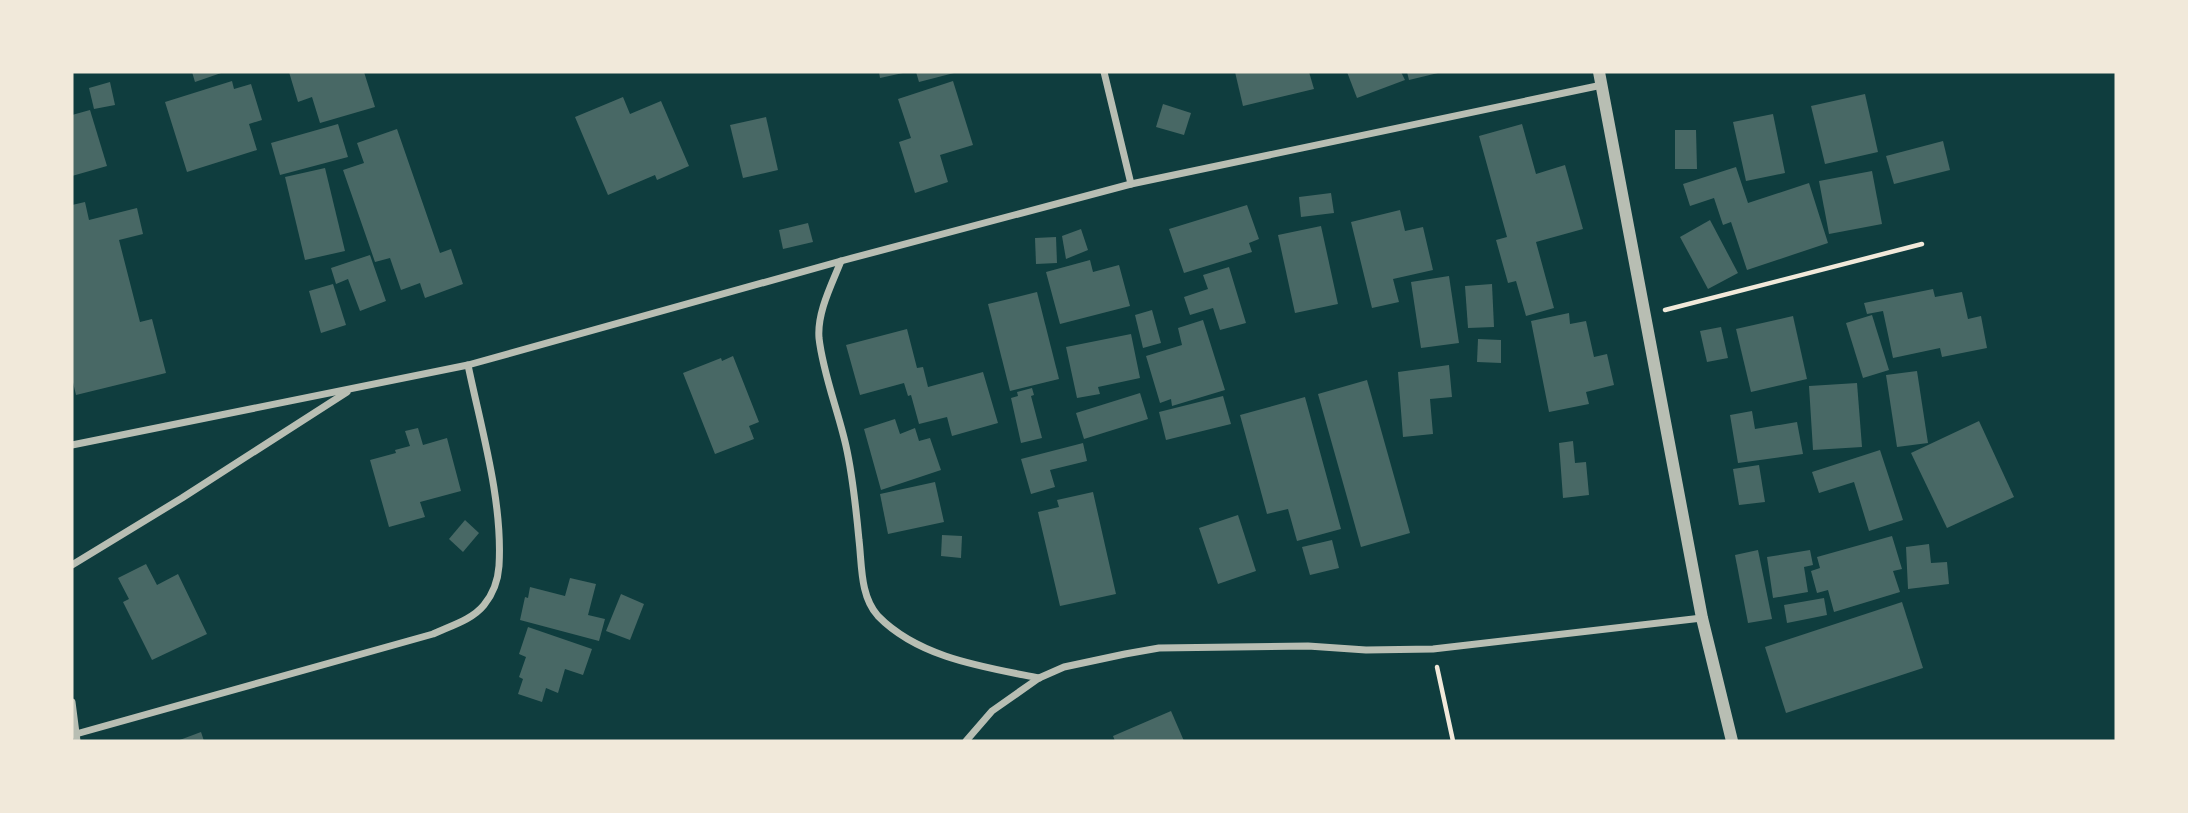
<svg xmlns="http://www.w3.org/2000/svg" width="2188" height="813" viewBox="0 0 2188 813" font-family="Mulish,sans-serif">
	<rect width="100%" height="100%" fill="#0f3d3e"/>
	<g fill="#486865">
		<polygon points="192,72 224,72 195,82"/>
		<polygon points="289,72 364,72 375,107 320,123 312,97 298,102"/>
		<polygon points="879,72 902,72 903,73 880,78"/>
		<polygon points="916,72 954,72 954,73 919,82"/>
		<polygon points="1235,72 1309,72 1314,89 1243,106"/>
		<polygon points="1347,72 1401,72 1405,80 1357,98"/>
		<polygon points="1407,72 1438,72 1438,73 1409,80"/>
		<polygon points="232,81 234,89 251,84 262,120 249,124 257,150 187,172 165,102"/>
		<polygon points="953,81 973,145 940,155 948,182 915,193 899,142 911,138 898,99"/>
		<polygon points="110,82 115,105 94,109 89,88"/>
		<polygon points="1865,94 1878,152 1825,164 1811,106"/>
		<polygon points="623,97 630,114 661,101 689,166 657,180 655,175 608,195 575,117"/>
		<polygon points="1163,104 1191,113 1184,135 1156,127"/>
		<polygon points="90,110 107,166 72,176 72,115"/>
		<polygon points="1773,114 1785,173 1746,181 1733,122"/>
		<polygon points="766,117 778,170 743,178 730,125"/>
		<polygon points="338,124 348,157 280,175 271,143"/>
		<polygon points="1522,124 1536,174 1565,165 1583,229 1536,242 1554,308 1526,316 1516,281 1508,283 1496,240 1507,237 1479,136"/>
		<polygon points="397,129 440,253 451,249 463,284 425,298 420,283 401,290 390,258 375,262 343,170 364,163 357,143"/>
		<polygon points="1675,130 1696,130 1697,169 1675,169"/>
		<polygon points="1943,141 1950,170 1894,184 1886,156"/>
		<polygon points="1736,167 1748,203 1809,183 1828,243 1747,270 1731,222 1723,225 1714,198 1690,206 1683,184"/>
		<polygon points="325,168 345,251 305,260 285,177"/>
		<polygon points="1872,171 1882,224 1829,234 1819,181"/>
		<polygon points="1331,193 1334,213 1301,217 1299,197"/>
		<polygon points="85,202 89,220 137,208 143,234 119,240 140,322 152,319 166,373 76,395 72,378 72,205"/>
		<polygon points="1247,205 1259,239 1249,243 1252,252 1184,273 1169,229"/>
		<polygon points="1400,210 1405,231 1423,227 1433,270 1393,279 1399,302 1372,308 1351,222"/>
		<polygon points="1710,220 1738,273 1708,289 1680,237"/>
		<polygon points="808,223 813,242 783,249 779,230"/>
		<polygon points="1321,226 1338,304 1295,313 1278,235"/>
		<polygon points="1081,229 1088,250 1066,259 1062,236"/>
		<polygon points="1056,237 1057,263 1036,264 1035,238"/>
		<polygon points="370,255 386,301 360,311 348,279 336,284 331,268"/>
		<polygon points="1090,260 1093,272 1119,265 1130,306 1060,324 1046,272"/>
		<polygon points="1229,267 1246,323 1220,330 1213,308 1190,315 1184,297 1208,289 1203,275"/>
		<polygon points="1449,276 1459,343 1421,348 1411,282"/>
		<polygon points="333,284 346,325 321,333 309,291"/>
		<polygon points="1492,284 1494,327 1468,328 1465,286"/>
		<polygon points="1933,289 1935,297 1962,292 1968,319 1981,316 1987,348 1942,357 1940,348 1893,358 1883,311 1867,314 1864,303"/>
		<polygon points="1037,292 1059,379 1010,391 988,304"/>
		<polygon points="1152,310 1161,343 1143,348 1135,315"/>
		<polygon points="1569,313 1570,324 1586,321 1594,357 1607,354 1614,385 1586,392 1589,404 1549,412 1531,321"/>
		<polygon points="1872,315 1889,370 1863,378 1846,323"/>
		<polygon points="1793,316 1807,379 1751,392 1736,329"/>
		<polygon points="1203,320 1225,390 1172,406 1171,399 1160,403 1146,356 1182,345 1178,328"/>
		<polygon points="1721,327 1728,358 1707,362 1700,331"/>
		<polygon points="907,329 917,368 923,367 928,387 983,372 998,423 952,436 947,417 919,424 911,395 908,396 904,383 860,395 846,345"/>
		<polygon points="1131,334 1140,378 1098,387 1100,394 1077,398 1066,347"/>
		<polygon points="1478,339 1501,340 1501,363 1477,362"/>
		<polygon points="733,356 759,422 749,426 754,439 715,454 683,373 721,358 722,361"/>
		<polygon points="1449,365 1452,397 1430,399 1433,434 1403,437 1398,372"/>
		<polygon points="1917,371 1928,443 1897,447 1886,375"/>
		<polygon points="1367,380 1410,533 1361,547 1318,394"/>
		<polygon points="1857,383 1862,447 1813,450 1809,386"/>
		<polygon points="1032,388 1034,395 1031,396 1042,438 1021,443 1011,398 1018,396 1017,392"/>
		<polygon points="1140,393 1148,419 1084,439 1076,413"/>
		<polygon points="1223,396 1231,424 1166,440 1159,412"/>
		<polygon points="1305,397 1341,529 1297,541 1288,509 1267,514 1240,415"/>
		<polygon points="1752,411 1755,429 1797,422 1803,454 1738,463 1730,415"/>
		<polygon points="895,419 900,434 915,428 919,441 930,438 941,470 881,490 864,429"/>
		<polygon points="1979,421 2014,497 1947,528 1911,453"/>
		<polygon points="418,428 423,445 447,438 461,491 420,502 425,517 389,527 370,460 396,453 395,450 410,446 405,431"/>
		<polygon points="1573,441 1575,463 1586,462 1589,495 1563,498 1559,443"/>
		<polygon points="1083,443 1087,461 1050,470 1055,487 1031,494 1021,459"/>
		<polygon points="1880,450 1903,520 1869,531 1854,482 1819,493 1812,472"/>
		<polygon points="1759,465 1765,502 1739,505 1733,469"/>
		<polygon points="935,482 944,522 888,534 880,494"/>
		<polygon points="1093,492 1116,594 1060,606 1038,512 1059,507 1057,500"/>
		<polygon points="1238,515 1256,571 1218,584 1199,528"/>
		<polygon points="465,520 479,533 463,552 449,539"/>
		<polygon points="942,535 962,536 961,558 941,556"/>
		<polygon points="1892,536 1902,569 1893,571 1900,592 1834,612 1828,590 1817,593 1811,571 1820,568 1817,557"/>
		<polygon points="1332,540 1339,568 1310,575 1302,547"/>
		<polygon points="1929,544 1931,563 1947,562 1949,584 1908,589 1906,547"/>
		<polygon points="1758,550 1772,619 1748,623 1735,555"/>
		<polygon points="1810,550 1813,565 1804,567 1808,592 1773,598 1767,557"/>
		<polygon points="146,564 157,585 178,574 207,634 152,660 123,602 129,599 118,578"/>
		<polygon points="570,578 596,584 588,615 605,619 599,641 520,620 525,597 528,598 530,587 565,596"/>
		<polygon points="621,594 644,604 630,640 606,631"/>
		<polygon points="1824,598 1827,615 1787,623 1784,605"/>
		<polygon points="1902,602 1923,668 1786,713 1765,647"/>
		<polygon points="528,627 592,649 583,675 565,669 558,693 546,688 542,702 518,694 523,679 519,677 526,657 519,654"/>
		<polygon points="1171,711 1184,741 1115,741 1113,736"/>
		<polygon points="201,732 204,741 177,741"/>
	</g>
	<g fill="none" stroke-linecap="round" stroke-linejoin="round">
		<g stroke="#f1e9da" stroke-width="4.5">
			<polyline points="1665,310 1922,244"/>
			<polyline points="1437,667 1453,741"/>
		</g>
		<g stroke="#b8beb3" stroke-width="7">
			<polyline points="1104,72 1131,184"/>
			<path d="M841,261C832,284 817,312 819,338C823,374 838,410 846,446C853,477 856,508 859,540C862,565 860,596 878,616C919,658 984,667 1039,678"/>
			<polyline points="72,445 468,365 841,261 1131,184 1602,85"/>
			<polyline points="72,565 182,498 347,392"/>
			<polyline points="72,702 77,741"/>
			<path d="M76,734L433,634C450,626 472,620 484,605C493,594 498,580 499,566C503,501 481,428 468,365"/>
			<polyline points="966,741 992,711 1039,678 1064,667 1125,654 1159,648 1308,646 1366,650 1433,649 1702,618"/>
		</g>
		<polyline stroke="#b8beb3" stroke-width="12" points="1599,72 1702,618 1732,741"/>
	</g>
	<rect width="2188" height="813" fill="none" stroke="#f1e9da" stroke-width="147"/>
</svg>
